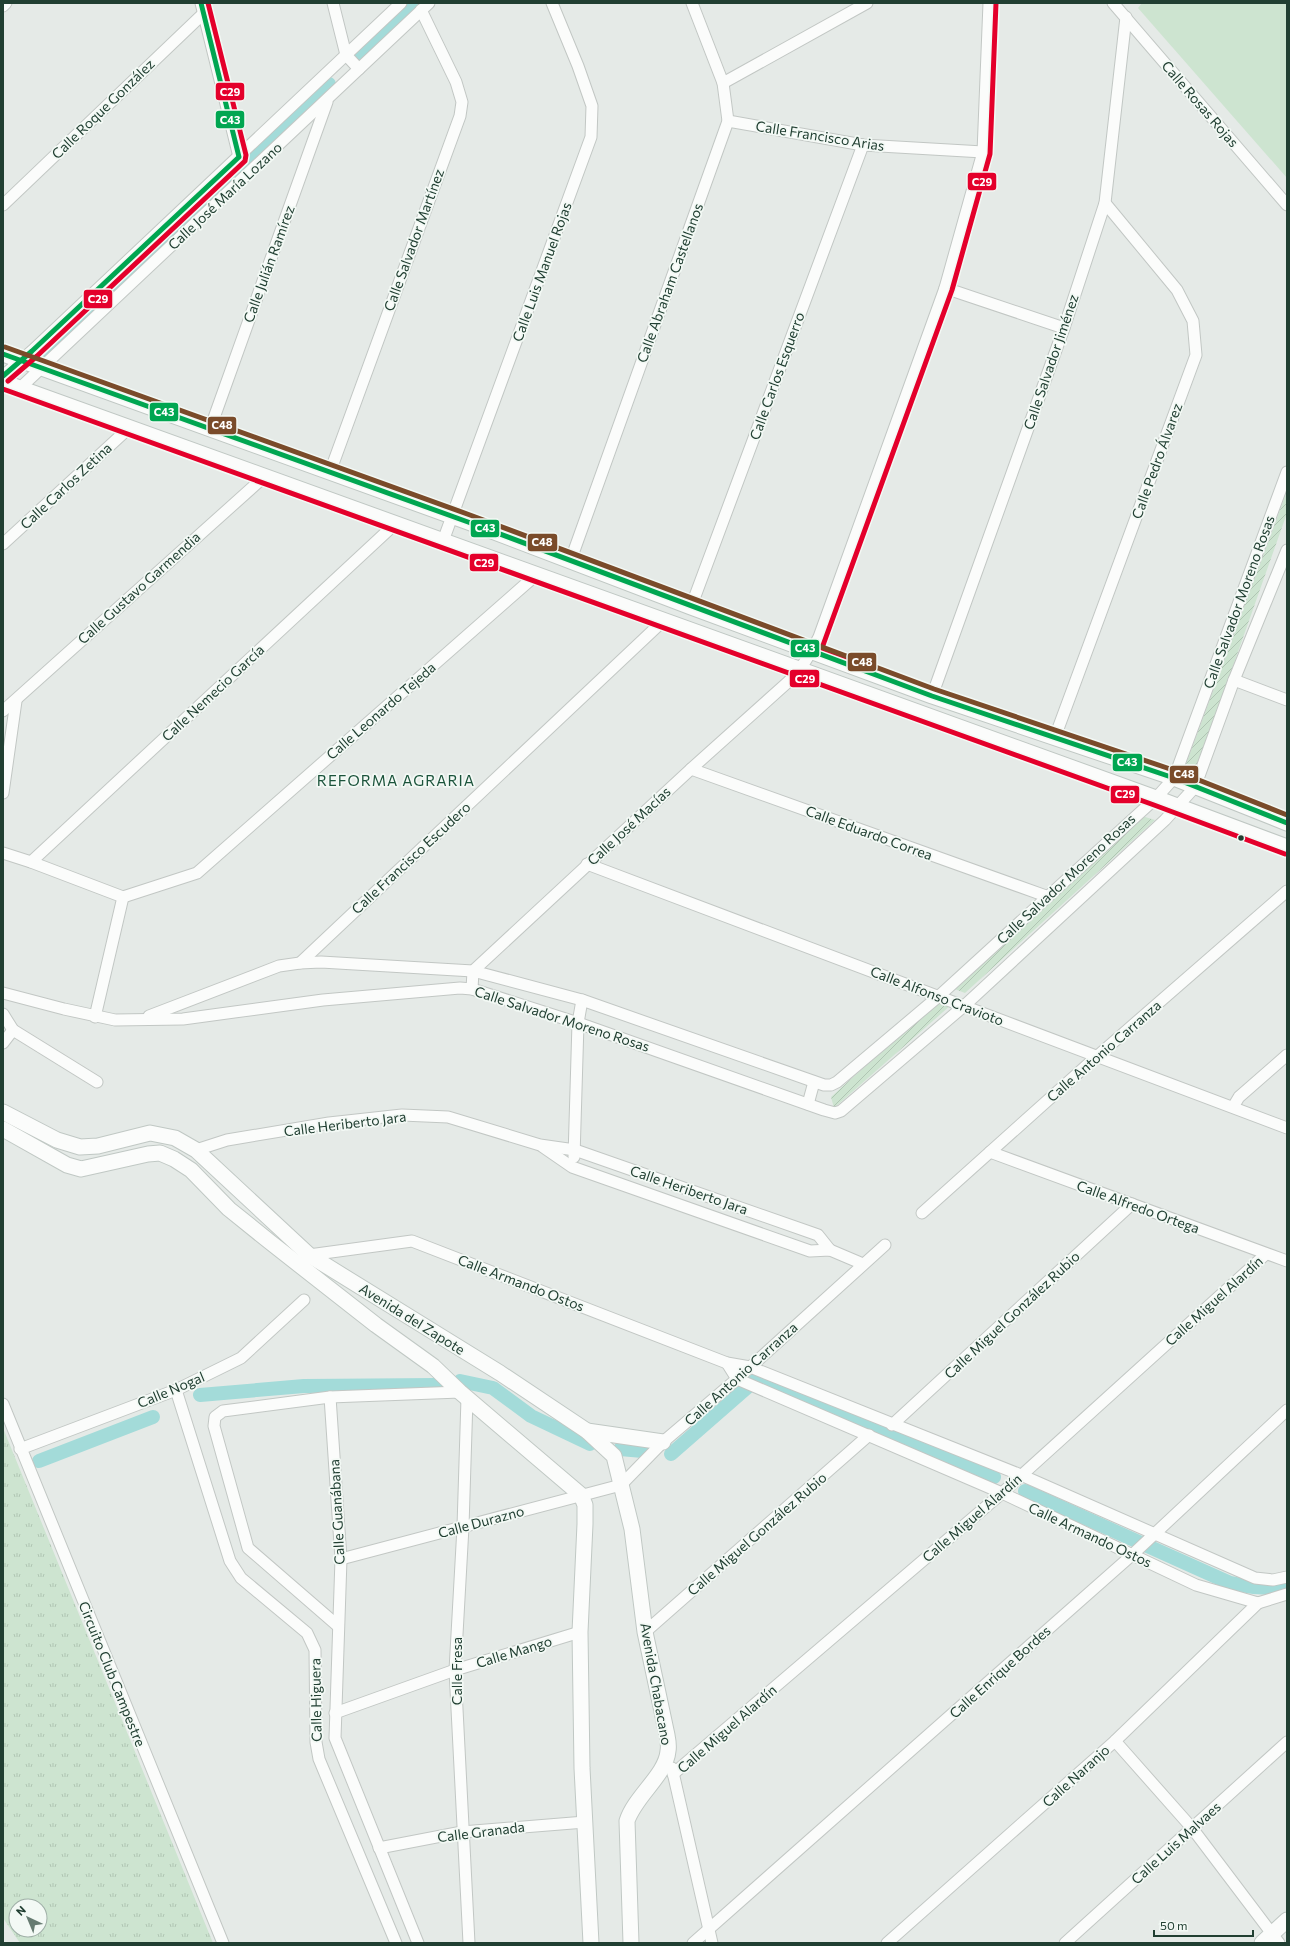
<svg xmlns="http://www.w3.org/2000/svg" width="1290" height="1946" viewBox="0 0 1290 1946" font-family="Commissioner,sans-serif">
	<defs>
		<pattern id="grass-tufts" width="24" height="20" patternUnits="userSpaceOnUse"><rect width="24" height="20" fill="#cde4d0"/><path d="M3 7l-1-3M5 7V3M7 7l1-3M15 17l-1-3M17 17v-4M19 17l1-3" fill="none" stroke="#b0c5b3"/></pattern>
		<pattern id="garden-furrows" width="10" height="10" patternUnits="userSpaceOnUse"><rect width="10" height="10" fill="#cde4d0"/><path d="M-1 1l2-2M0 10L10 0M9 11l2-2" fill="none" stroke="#b0c5b3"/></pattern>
	</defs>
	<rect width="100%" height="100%" fill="#e5eae7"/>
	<path fill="url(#grass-tufts)" fill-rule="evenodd" d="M3,1428L213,1943H20L3,1918ZM16,1906H40V1930H16Z"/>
	<g fill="url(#garden-furrows)">
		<polygon points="1287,491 1287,513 1197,768 1186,764"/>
		<polygon points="1142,816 1155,820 965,993 952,988"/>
		<polygon points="939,1000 951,1005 834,1108 831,1097"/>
	</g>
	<polygon fill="#cde4d0" points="1142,3 1287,3 1287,178 1138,8"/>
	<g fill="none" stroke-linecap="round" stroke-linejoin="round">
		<g stroke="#a3dbd9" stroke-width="14">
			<polyline points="357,56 413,3"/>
			<polyline points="43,354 329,84"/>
			<polyline points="460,1381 493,1388 531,1416 590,1444"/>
			<polyline points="200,1395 304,1386 437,1385"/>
			<polyline points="620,1449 643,1451"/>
			<polyline points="671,1454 758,1378 994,1477"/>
			<polyline points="39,1461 153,1417"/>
			<path d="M1025,1491L1230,1583C1251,1587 1267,1590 1287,1585"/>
		</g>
		<defs>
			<g id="street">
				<polyline points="201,3 239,157"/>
				<polyline points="333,3 346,55 359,69"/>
				<polyline points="1113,3 1287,205"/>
				<polyline points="3,6 6,3"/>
				<polyline points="723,83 867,3"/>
				<polyline points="728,121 863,145 983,152"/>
				<polyline points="3,205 204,13"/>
				<polyline points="945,288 1064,328"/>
				<polyline points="3,376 32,351 401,3"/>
				<polyline points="19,389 429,3"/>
				<polyline points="210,429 327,102"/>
				<polyline points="330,472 460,116 462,102 456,82 421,10"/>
				<polyline points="443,541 591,137 592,106 578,66 552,3"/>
				<polyline points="3,544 129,428"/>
				<polyline points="570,562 728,121 723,83 692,3"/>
				<polyline points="691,607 863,145"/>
				<polyline points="1234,680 1287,700"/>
				<polyline points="932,696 1064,328 1105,203 1126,17"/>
				<polyline points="3,711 264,477"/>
				<polyline points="1055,737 1196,355 1193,321 1177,290 1105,203"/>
				<polyline points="691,769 1046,896"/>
				<polyline points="3,793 16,701"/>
				<polyline points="3,853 31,862 123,897"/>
				<polyline points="31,862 395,524"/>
				<polyline points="587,864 1287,1128"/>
				<polyline points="123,897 197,873 536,575"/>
				<polyline points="300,963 663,621"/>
				<path d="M472,989L473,971L691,769L788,682C802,669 810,654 819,637L945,288L983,152L989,3"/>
				<polyline points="3,993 64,1009 115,1020 183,1019 323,1000 460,988 472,989 578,1023 824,1110 835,1113 841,1111 964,1006 1165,820 1195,787 1234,680 1287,550"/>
				<polyline points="3,1014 13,1030 97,1082"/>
				<polyline points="149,1016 279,966 300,963 321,962 473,971 582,1000 824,1085 831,1085 837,1082 939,996 1156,798 1174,778 1287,472"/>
				<polyline points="95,1017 123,897"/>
				<polyline points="3,1043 13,1030"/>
				<polyline points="808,1104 814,1082"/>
				<polyline points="1233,1107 1239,1097 1287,1055"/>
				<polyline points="543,1147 572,1167 810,1251 830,1250 863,1264"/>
				<polyline points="196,1150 227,1140 329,1123 402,1115 448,1117 540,1145 575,1150 818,1235 830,1250"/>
				<polyline points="990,1152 1287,1261"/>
				<polyline points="574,1157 578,1023 582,1000"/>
				<polyline points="922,1213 1086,1066 1287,891"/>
				<polyline points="309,1255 412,1241 727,1363 750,1367 1021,1475 1255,1578 1273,1580 1287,1577"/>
				<polyline points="727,1363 737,1379 1002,1493 1196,1585 1258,1603 1287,1594"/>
				<polyline points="176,1390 230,1561 241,1578 307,1633 315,1650 316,1742 319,1759 396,1943"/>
				<polyline points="330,1397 341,1559 335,1738 418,1943"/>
				<polyline points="467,1398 463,1527 455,1670 469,1943"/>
				<polyline points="3,1404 223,1943"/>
				<polyline points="892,1425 1132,1204"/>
				<polyline points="20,1449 176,1390 241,1358 304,1300"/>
				<polyline points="341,1559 621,1485 663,1442 737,1379 885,1245"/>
				<polyline points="338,1626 248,1548 214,1426 215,1417 223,1411 330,1397 460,1392"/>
				<polyline points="645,1632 869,1435"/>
				<polyline points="335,1713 455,1670 580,1632"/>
				<polyline points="1115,1741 1192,1828 1279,1943"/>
				<polyline points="672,1768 712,1943"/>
				<polyline points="673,1774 1002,1493 1266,1254"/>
				<polyline points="379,1848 462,1832 585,1822"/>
				<polyline points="693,1943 1132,1555 1287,1410"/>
				<polyline points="887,1943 1115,1741 1258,1603"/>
				<polyline points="1065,1943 1287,1742"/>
			</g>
			<g id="secondary">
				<polyline points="3,354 468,522 691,607 932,696 1174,778 1287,823"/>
				<polyline points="3,382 1156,798 1287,847"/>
				<path d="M3,1112L57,1140L80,1147L98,1146L150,1133L175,1138L196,1150L309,1255L500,1373L587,1431L614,1456L632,1529L645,1632L667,1735C668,1740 669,1746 668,1751C666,1775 635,1796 627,1821L631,1943"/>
				<polyline points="3,1129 67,1165 81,1169 148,1154 160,1153 174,1159 191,1170 229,1209 270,1242 376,1325 433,1366 460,1392 581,1495 585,1505 585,1524 580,1632 582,1768 591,1943"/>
				<polyline points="587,1431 663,1442"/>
				<polyline points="1262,1943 1287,1920"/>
			</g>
		</defs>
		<use href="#street" stroke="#c2c7c4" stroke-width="13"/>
		<use href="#secondary" stroke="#c0c8c4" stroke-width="17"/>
		<use href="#street" stroke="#fbfcfb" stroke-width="11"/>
		<use href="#secondary" stroke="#fbfcfb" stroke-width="15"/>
		<defs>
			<g id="bus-1">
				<polyline points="3,354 468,522 932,696 1174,778 1287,823"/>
				<polyline points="3,376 32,351 239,157 201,3"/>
			</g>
			<g id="bus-2">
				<polyline points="8,381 37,356 245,161 246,155 208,3"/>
				<polyline points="3,389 1154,805 1285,854"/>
				<polyline points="866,664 822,648 952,290 990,154 996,3"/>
			</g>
			<polyline id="bus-3" points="5,347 470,515 934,689 1176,771 1287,815"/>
		</defs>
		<use href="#bus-1" stroke="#f3f9f5" stroke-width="8"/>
		<use href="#bus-2" stroke="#f3f9f5" stroke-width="8"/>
		<use href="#bus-3" stroke="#f3f9f5" stroke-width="8"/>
		<use href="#bus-1" stroke="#00a651" stroke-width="5"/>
		<use href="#bus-2" stroke="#e4002b" stroke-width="5"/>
		<use href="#bus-3" stroke="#7a4b2a" stroke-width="5"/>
	</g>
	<circle fill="#213f32" stroke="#f3f9f5" stroke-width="1.5" cx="1241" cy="838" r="3.5"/>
	<g text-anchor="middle" stroke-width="3.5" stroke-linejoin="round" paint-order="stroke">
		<g font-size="14" fill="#213f32" stroke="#f3f9f5">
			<text transform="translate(1200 104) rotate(49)" y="5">Calle Rosas Rojas</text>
			<text transform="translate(103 109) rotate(-44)" y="5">Calle Roque González</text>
			<text transform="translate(820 136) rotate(9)" y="5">Calle Francisco Arias</text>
			<text transform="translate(225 196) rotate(-43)" y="5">Calle José María Lozano</text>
			<text transform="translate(414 240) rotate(-70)" y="5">Calle Salvador Martínez</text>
			<text transform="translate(269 264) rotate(-70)" y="5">Calle Julián Ramírez</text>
			<text transform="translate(542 272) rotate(-70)" y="5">Calle Luis Manuel Rojas</text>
			<text transform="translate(670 283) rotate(-70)" y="5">Calle Abraham Castellanos</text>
			<text transform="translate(1051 362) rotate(-71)" y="5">Calle Salvador Jiménez</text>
			<text transform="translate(777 376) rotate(-70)" y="5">Calle Carlos Esquerro</text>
			<text transform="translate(1157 461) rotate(-70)" y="5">Calle Pedro Álvarez</text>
			<text transform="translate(66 486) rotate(-43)" y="5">Calle Carlos Zetina</text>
			<text transform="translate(139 588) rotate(-42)" y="5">Calle Gustavo Garmendia</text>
			<text transform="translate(1239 602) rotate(-70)" y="5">Calle Salvador Moreno Rosas</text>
			<text transform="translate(213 693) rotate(-43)" y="5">Calle Nemecio García</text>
			<text transform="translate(381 711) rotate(-41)" y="5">Calle Leonardo Tejeda</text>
			<text transform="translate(629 826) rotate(-43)" y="5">Calle José Macías</text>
			<text transform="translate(869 833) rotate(20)" y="5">Calle Eduardo Correa</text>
			<text transform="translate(411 858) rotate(-43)" y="5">Calle Francisco Escudero</text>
			<text transform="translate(1066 879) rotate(-43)" y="5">Calle Salvador Moreno Rosas</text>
			<text transform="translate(937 996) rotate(21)" y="5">Calle Alfonso Cravioto</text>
			<text transform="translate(562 1019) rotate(18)" y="5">Calle Salvador Moreno Rosas</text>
			<text transform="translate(1104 1051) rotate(-41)" y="5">Calle Antonio Carranza</text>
			<text transform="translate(345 1124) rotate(-7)" y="5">Calle Heriberto Jara</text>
			<text transform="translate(689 1190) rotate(19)" y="5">Calle Heriberto Jara</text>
			<text transform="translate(1138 1207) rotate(20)" y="5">Calle Alfredo Ortega</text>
			<text transform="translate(521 1283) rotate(21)" y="5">Calle Armando Ostos</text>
			<text transform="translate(1214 1301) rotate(-42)" y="5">Calle Miguel Alardín</text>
			<text transform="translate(1012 1315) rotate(-43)" y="5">Calle Miguel González Rubio</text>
			<text transform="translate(412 1319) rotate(32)" y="5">Avenida del Zapote</text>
			<text transform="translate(741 1374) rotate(-42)" y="5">Calle Antonio Carranza</text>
			<text transform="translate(171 1390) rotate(-23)" y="5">Calle Nogal</text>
			<text transform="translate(337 1512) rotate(-93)" y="5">Calle Guanábana</text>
			<text transform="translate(972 1518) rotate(-41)" y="5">Calle Miguel Alardín</text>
			<text transform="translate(481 1522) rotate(-15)" y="5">Calle Durazno</text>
			<text transform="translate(757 1534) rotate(-41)" y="5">Calle Miguel González Rubio</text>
			<text transform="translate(1090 1535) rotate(25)" y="5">Calle Armando Ostos</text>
			<text transform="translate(514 1652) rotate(-17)" y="5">Calle Mango</text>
			<text transform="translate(457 1671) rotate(-90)" y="5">Calle Fresa</text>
			<text transform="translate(1000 1672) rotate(-42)" y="5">Calle Enrique Bordes</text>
			<text transform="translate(112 1674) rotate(68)" y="5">Circuito Club Campestre</text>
			<text transform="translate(656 1684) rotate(80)" y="5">Avenida Chabacano</text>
			<text transform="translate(316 1700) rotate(-91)" y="5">Calle Higuera</text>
			<text transform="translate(727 1729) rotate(-41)" y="5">Calle Miguel Alardín</text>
			<text transform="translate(1076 1776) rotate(-42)" y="5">Calle Naranjo</text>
			<text transform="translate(481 1832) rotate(-7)" y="5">Calle Granada</text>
			<text transform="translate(1176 1843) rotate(-42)" y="5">Calle Luis Malvaes</text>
		</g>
		<g font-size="15" letter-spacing="1" fill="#1b533b" stroke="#f3f9f5">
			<text x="396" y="786">REFORMA AGRARIA</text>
		</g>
	</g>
	<g stroke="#f3f9f5" stroke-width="1.5">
		<rect x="215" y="82" width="30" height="19" rx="4" fill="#e4002b"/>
		<rect x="215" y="110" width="30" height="19" rx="4" fill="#00a651"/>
		<rect x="967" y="172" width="30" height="19" rx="4" fill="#e4002b"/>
		<rect x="83" y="289" width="30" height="20" rx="4" fill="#e4002b"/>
		<rect x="149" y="402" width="30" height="20" rx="4" fill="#00a651"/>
		<rect x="207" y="416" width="30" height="19" rx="4" fill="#7a4b2a"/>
		<rect x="470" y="519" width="30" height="19" rx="4" fill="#00a651"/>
		<rect x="527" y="533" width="31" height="19" rx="4" fill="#7a4b2a"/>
		<rect x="469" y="553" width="30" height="19" rx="4" fill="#e4002b"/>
		<rect x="790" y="639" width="30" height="19" rx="4" fill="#00a651"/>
		<rect x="847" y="652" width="30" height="20" rx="4" fill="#7a4b2a"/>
		<rect x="789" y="669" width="31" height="19" rx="4" fill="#e4002b"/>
		<rect x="1112" y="753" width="31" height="19" rx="4" fill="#00a651"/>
		<rect x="1169" y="765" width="30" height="19" rx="4" fill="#7a4b2a"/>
		<rect x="1110" y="785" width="30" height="19" rx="4" fill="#e4002b"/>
	</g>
	<g font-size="11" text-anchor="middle" font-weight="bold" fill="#fff">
		<text x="230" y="96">C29</text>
		<text x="230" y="124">C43</text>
		<text x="982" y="186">C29</text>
		<text x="98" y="303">C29</text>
		<text x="164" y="416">C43</text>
		<text x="222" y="429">C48</text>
		<text x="485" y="532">C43</text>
		<text x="542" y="546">C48</text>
		<text x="484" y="567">C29</text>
		<text x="805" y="652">C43</text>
		<text x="862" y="666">C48</text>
		<text x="805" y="683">C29</text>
		<text x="1127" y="766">C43</text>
		<text x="1184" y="778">C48</text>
		<text x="1125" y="798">C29</text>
	</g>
	<rect width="1290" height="1946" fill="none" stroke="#213f32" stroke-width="8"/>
	<g transform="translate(28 1918) rotate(316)"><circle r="19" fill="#f3f9f5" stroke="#9fafa7"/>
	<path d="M0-3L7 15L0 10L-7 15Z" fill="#667b71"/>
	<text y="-6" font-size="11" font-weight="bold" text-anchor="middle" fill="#213f32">N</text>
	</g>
	<path d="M1154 1930v6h99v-6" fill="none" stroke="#213f32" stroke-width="2"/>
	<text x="1160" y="1930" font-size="12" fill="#213f32" stroke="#f3f9f5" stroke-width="3" paint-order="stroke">50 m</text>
</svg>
